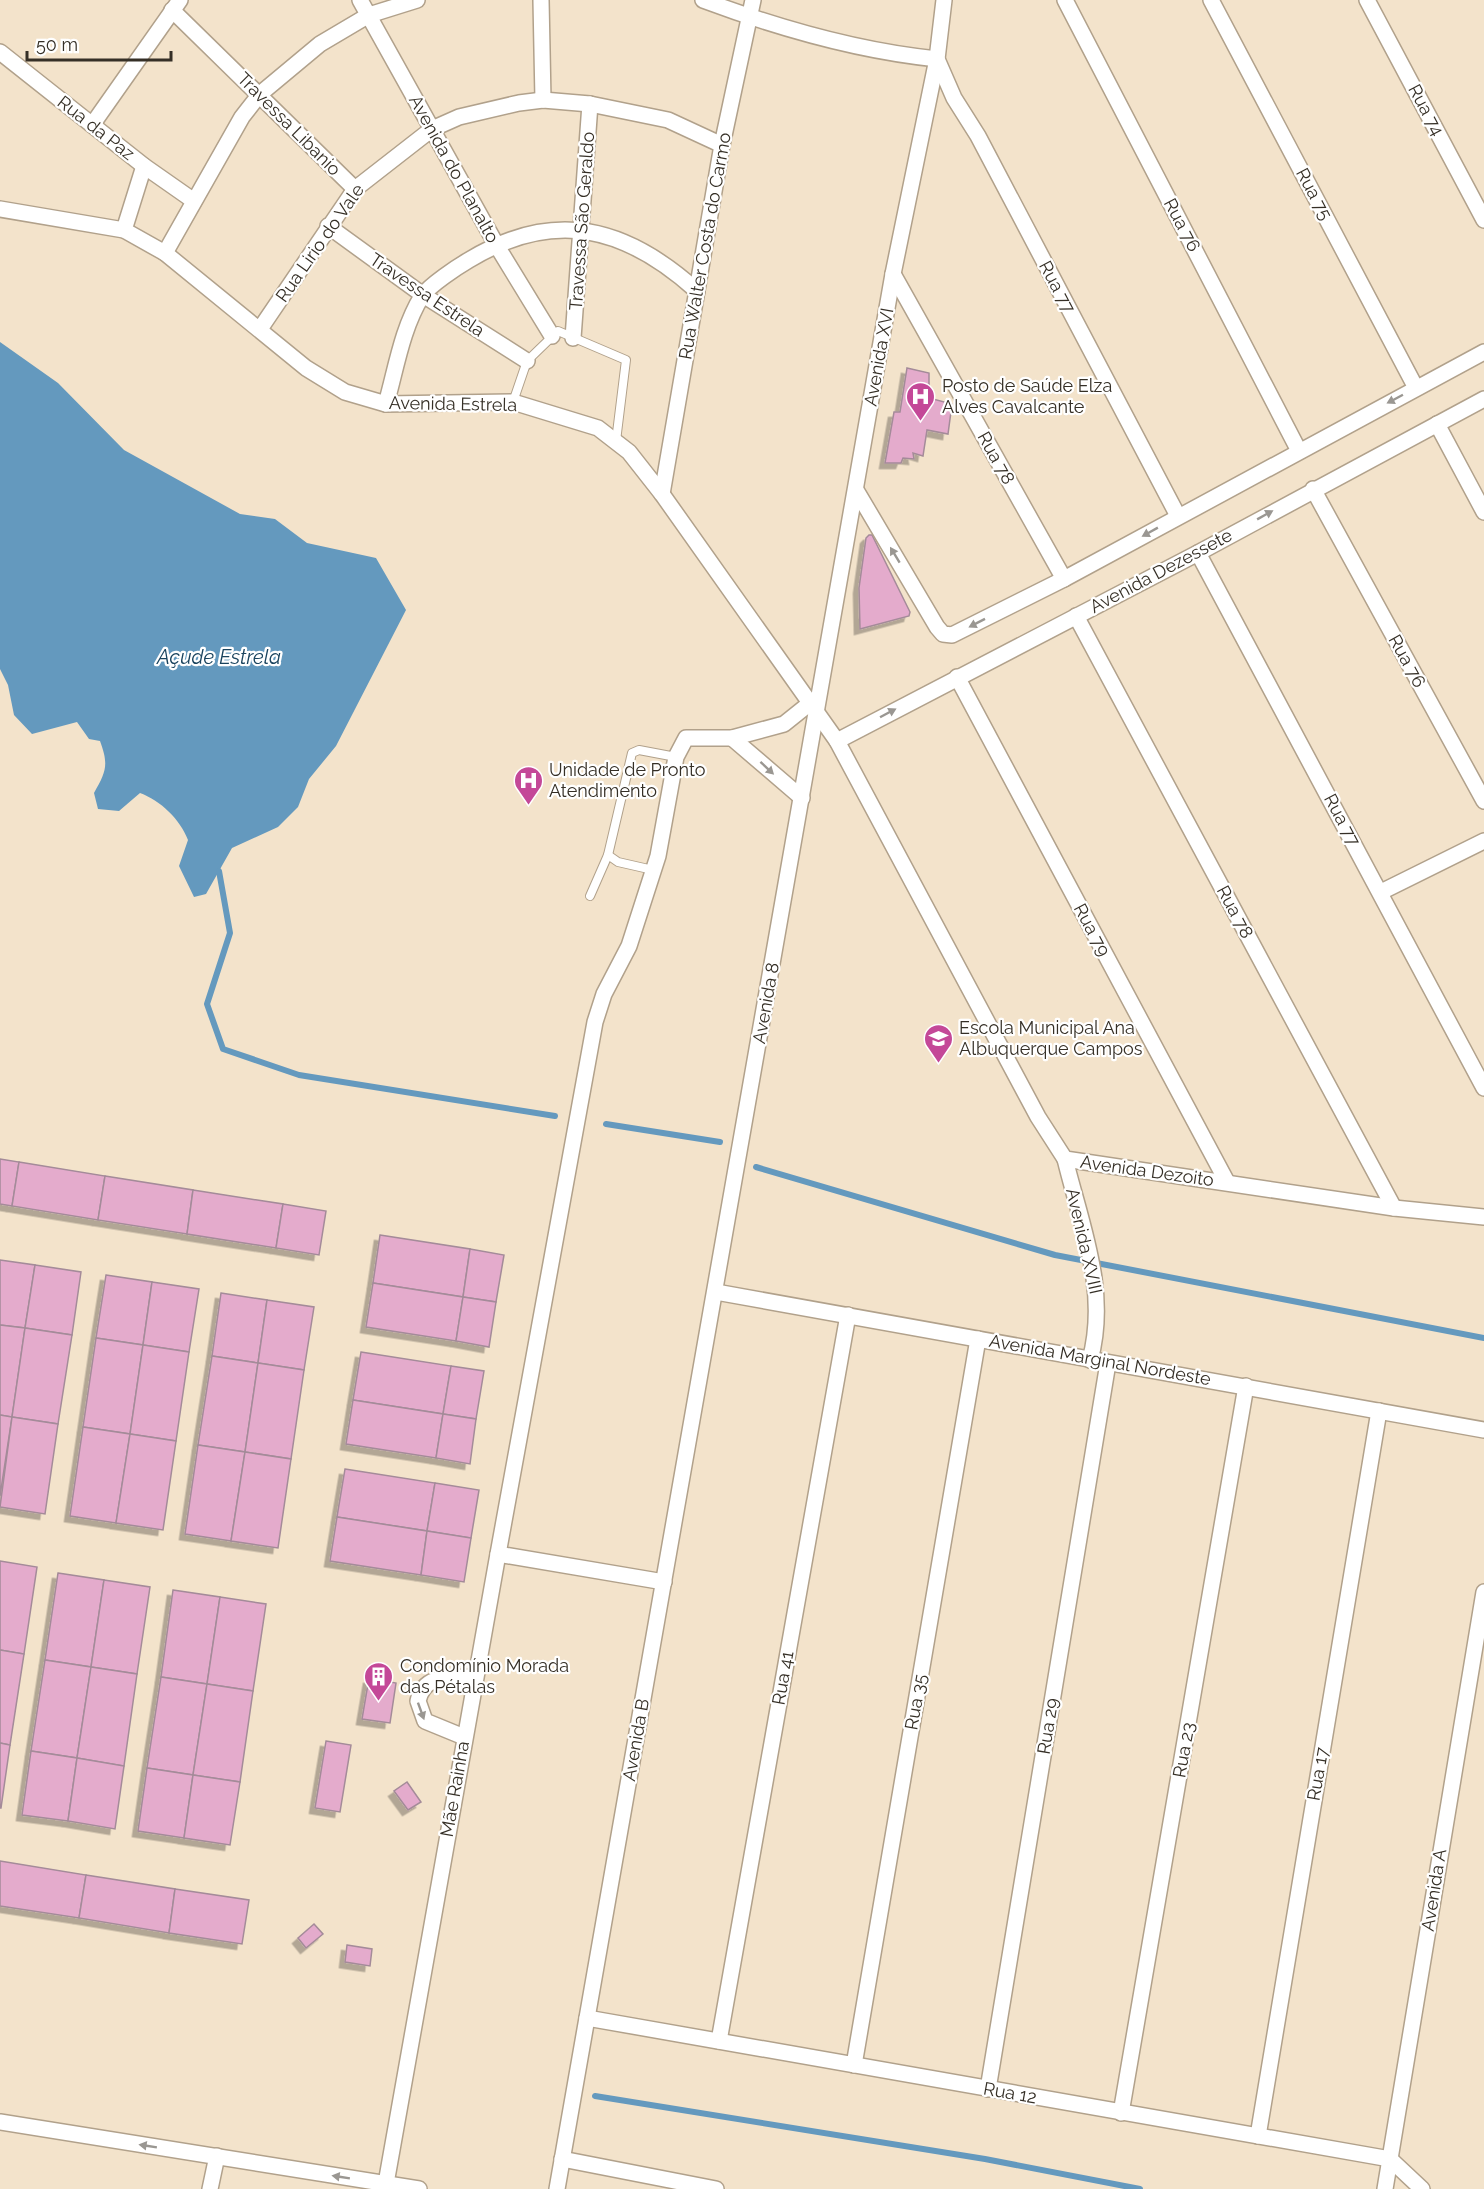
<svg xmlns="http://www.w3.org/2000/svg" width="1484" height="2189" viewBox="0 0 1484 2189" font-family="Raleway,sans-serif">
	<defs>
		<filter id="shadow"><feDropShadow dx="-5.5" dy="5.5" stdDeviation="0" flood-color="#0004"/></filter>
	</defs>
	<rect width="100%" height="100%" fill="#f3e3cb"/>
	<path fill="#6499be" d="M0,342L58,383L124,450L240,514L275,519L307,543L376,558L406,610L336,746L309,779L298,807L278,827L232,848L206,894L194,897L179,866L188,840C180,819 161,801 140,793L119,811L98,809L94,793C106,772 109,765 100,741L89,739L77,722L32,734L14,715L8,685L0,669Z"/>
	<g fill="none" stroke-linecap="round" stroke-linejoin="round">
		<g stroke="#6499be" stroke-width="6">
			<polyline points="219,871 230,933 207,1004 223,1049 299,1075 555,1116"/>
			<polyline points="606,1124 720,1142"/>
			<polyline points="756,1167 1055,1255 1484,1338"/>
			<polyline points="595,2096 985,2159 1140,2189"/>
		</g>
	</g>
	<g fill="#e4abcc" stroke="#a48b99" stroke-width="1.5" filter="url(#shadow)">
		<polygon points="907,368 929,373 929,398 952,404 948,434 927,430 923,456 913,453 914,459 903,458 901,463 885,463 894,412 900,412"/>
		<polygon points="869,535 872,535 910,612 909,616 860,629 859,588 866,538"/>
		<polygon points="0,1159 19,1162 12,1206 0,1204"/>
		<polygon points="19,1162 105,1176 98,1220 12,1206"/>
		<polygon points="105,1176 193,1190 187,1234 98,1220"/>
		<polygon points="193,1190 283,1204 276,1248 187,1234"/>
		<polygon points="283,1204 326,1211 319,1255 276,1248"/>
		<polygon points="380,1235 470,1249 463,1297 373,1283"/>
		<polygon points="470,1249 504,1255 496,1302 463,1297"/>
		<polygon points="0,1260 35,1265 25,1328 0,1325"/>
		<polygon points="35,1265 81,1272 72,1335 25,1328"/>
		<polygon points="106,1275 152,1282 143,1345 96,1338"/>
		<polygon points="152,1282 199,1289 189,1352 143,1345"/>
		<polygon points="373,1283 463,1297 456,1341 366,1327"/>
		<polygon points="221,1293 267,1300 258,1363 212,1356"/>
		<polygon points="463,1297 496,1302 489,1347 456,1341"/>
		<polygon points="267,1300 314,1307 304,1370 258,1363"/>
		<polygon points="0,1325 25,1328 12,1417 0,1415"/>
		<polygon points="25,1328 72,1335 58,1424 12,1417"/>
		<polygon points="96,1338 143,1345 130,1434 83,1427"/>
		<polygon points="143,1345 189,1352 176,1441 130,1434"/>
		<polygon points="361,1352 451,1366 443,1414 353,1400"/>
		<polygon points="212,1356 258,1363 245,1452 198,1445"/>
		<polygon points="258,1363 304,1370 291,1459 245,1452"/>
		<polygon points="451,1366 484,1371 476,1419 443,1414"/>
		<polygon points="353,1400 443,1414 436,1458 346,1444"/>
		<polygon points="443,1414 476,1419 470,1464 436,1458"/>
		<polygon points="0,1415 12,1417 0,1496"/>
		<polygon points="12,1417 58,1424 45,1514 0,1507"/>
		<polygon points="83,1427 130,1434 116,1523 70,1516"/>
		<polygon points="130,1434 176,1441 163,1530 116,1523"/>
		<polygon points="198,1445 245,1452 231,1541 185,1534"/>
		<polygon points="245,1452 291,1459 278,1548 231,1541"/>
		<polygon points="345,1469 435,1483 427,1531 337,1517"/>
		<polygon points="435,1483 479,1490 471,1538 427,1531"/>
		<polygon points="337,1517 427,1531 421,1575 330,1561"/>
		<polygon points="427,1531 471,1538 464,1582 421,1575"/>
		<polygon points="0,1561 37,1567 24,1654 0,1650"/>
		<polygon points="58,1573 104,1580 91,1667 45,1660"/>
		<polygon points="104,1580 150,1587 137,1674 91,1667"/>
		<polygon points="173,1590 220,1597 207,1684 161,1677"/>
		<polygon points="220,1597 266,1604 253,1691 207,1684"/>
		<polygon points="0,1650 24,1654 10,1745 0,1743"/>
		<polygon points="45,1660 91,1667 77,1758 31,1751"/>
		<polygon points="91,1667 137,1674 124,1766 77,1758"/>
		<polygon points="161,1677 207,1684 193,1775 147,1768"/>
		<polygon points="369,1678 396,1683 390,1723 362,1719"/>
		<polygon points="207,1684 253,1691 240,1782 193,1775"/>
		<polygon points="326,1741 351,1745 340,1812 315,1808"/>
		<polygon points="0,1743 10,1745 1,1808 0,1808"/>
		<polygon points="31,1751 77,1758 68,1821 22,1815"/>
		<polygon points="77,1758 124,1766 115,1829 68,1821"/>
		<polygon points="147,1768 193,1775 184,1838 138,1831"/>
		<polygon points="193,1775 240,1782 230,1845 184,1838"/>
		<polygon points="407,1782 421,1802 408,1810 394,1791"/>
		<polygon points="0,1861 86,1875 79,1918 0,1906"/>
		<polygon points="86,1875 175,1889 169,1933 79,1918"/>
		<polygon points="175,1889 249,1900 242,1944 169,1933"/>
		<polygon points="314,1924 323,1934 306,1948 298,1938"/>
		<polygon points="347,1945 372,1949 370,1966 345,1962"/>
	</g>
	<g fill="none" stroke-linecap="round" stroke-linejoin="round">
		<defs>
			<g id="service">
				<polyline points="513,402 527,361 558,331 626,360 616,441"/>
				<polyline points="608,855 618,862 653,870"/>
				<polyline points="590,896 608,855 632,753 639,750 676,757"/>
			</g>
			<g id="minor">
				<polyline points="360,0 497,246 552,336"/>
				<polyline points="541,0 543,100"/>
				<path d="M703,0C778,28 857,51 937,59L954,98L978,136L1178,516"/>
				<polyline points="1065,0 1299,451"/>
				<polyline points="1211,0 1416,388"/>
				<polyline points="1367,0 1484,220"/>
				<polyline points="172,10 355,189"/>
				<polyline points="0,52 144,166 194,201"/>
				<polyline points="92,125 180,0"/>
				<polyline points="0,209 124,230 165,253 306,368 345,392 386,404 513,402 598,428 629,452 662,494 837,741 1038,1117 1065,1159 1394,1208 1484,1217"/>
				<polyline points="328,226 423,295 527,361"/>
				<polyline points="124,230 144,166"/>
				<polyline points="165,253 242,117 260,94 320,44 369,15 417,0"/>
				<polyline points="893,274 1064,579"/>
				<polyline points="260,329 355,189 432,129 459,117 519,103 543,100 590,104 668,120 722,145"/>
				<polyline points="573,338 590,104"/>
				<path d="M386,404C396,369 402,328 422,296C430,285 457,267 469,260C555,208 626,227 697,291"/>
				<polyline points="1437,424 1484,512"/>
				<polyline points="1313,489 1484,801"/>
				<polyline points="856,490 937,627 943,634 952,635 1064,579 1484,352"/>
				<polyline points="662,494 722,145 753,0"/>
				<polyline points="1198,553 1484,1088"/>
				<polyline points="1076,616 1394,1208"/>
				<polyline points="957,677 1227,1182"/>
				<polyline points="732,738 802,798"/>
				<polyline points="837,741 1198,553 1484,399"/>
				<polyline points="1381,892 1484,841"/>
				<path d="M1065,1159C1081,1225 1109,1291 1090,1360"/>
				<polyline points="716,1292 1484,1430"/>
				<polyline points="498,1554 595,1022 604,994 629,946 658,856 676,757 686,738 732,738 784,724 809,704"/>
				<path d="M464,1737L425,1721L418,1701C424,1673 451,1678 474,1677"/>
				<polyline points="587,2018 1390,2159 1422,2189"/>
				<polyline points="719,2041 848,1315"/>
				<polyline points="854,2065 978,1339"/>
				<polyline points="988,2089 1108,1363"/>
				<polyline points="1121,2113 1246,1386"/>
				<polyline points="0,2122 419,2189"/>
				<polyline points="1258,2136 1379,1411"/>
				<polyline points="562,2159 716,2189"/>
				<polyline points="210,2189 217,2156"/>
				<polyline points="385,2189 498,1554 664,1582"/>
				<polyline points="557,2189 893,274 937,59 944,0"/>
				<polyline points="1385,2189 1484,1592"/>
			</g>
		</defs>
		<use href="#service" stroke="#b1a18b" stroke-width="10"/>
		<use href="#minor" stroke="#b1a18b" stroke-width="18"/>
		<use href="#service" stroke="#fff" stroke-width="8"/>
		<use href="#minor" stroke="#fff" stroke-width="15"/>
	</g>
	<defs><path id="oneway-solid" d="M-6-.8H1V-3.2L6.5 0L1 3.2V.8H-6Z" transform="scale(1.5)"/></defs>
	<g fill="#9a9792">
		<use href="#oneway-solid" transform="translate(1395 399) rotate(152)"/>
		<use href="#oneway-solid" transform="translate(1265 515) rotate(-29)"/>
		<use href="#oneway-solid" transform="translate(1150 532) rotate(151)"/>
		<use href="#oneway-solid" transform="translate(895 555) rotate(-121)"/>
		<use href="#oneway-solid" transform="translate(977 623) rotate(153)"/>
		<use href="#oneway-solid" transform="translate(888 713) rotate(-28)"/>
		<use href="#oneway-solid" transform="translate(767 768) rotate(43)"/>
		<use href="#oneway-solid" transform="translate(421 1711) rotate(70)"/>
		<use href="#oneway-solid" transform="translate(148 2146) rotate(-171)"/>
		<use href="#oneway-solid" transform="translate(341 2177) rotate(-171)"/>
	</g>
	<defs>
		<symbol id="hospital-pin" viewBox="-11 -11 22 30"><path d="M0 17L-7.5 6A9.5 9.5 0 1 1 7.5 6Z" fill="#c44898" stroke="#fff"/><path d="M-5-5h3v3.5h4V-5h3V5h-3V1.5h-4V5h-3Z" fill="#fff"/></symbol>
		<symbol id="school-pin" viewBox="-11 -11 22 30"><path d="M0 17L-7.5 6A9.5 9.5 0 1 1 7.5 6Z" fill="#c44898" stroke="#fff"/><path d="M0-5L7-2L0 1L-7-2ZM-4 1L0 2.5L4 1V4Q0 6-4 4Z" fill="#fff"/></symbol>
		<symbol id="building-pin" viewBox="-11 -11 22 30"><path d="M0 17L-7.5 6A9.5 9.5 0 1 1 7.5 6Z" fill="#c44898" stroke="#fff"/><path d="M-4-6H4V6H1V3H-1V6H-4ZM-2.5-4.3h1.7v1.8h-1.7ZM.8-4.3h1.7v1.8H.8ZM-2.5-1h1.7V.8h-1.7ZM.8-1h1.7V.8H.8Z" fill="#fff"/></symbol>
	</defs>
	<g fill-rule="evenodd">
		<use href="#hospital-pin" x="904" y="380" width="33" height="45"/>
		<use href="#hospital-pin" x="512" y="764" width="33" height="45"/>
		<use href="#school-pin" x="922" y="1022" width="33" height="45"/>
		<use href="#building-pin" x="362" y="1660" width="33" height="45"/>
	</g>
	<g text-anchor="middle" stroke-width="4.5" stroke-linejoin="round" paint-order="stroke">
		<g font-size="18" fill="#352f26" stroke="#fff">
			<text transform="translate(1426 110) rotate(62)" y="6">Rua 74</text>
			<text transform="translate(289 124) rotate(45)" y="6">Travessa Libanio</text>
			<text transform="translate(96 128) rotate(38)" y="6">Rua da Paz</text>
			<text transform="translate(454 169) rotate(61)" y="6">Avenida do Planalto</text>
			<text transform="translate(1314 194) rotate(62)" y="6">Rua 75</text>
			<text transform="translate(582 221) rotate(-86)" y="6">Travessa São Geraldo</text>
			<text transform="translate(1182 225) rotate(62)" y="6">Rua 76</text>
			<text transform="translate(320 243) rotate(-55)" y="6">Rua Lirio do Vale</text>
			<text transform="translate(705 246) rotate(-80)" y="6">Rua Walter Costa do Carmo</text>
			<text transform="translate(1057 287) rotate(62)" y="6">Rua 77</text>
			<text transform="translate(427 295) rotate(34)" y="6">Travessa Estrela</text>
			<text transform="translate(879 357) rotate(-80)" y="6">Avenida XVI</text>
			<text transform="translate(453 404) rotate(1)" y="6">Avenida Estrela</text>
			<text transform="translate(996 458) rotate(61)" y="6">Rua 78</text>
			<text transform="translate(1161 571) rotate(-28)" y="6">Avenida Dezessete</text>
			<text transform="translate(1407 661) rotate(61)" y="6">Rua 76</text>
			<text transform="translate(1342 820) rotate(62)" y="6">Rua 77</text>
			<text transform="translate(1235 912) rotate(62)" y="6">Rua 78</text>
			<text transform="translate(1092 930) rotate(62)" y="6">Rua 79</text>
			<text transform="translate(766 1003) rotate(-80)" y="6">Avenida 8</text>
			<text transform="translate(1147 1171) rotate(8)" y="6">Avenida Dezoito</text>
			<text transform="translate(1084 1241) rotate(77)" y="6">Avenida XVIII</text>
			<text transform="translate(1100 1360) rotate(10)" y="6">Avenida Marginal Nordeste</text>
			<text transform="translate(783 1678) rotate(-80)" y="6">Rua 41</text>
			<text transform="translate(916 1702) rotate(-80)" y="6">Rua 35</text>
			<text transform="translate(1048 1726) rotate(-81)" y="6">Rua 29</text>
			<text transform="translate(636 1740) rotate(-80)" y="6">Avenida B</text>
			<text transform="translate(1184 1750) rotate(-80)" y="6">Rua 23</text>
			<text transform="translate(1318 1774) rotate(-80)" y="6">Rua 17</text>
			<text transform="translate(455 1789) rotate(-80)" y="6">Mãe Rainha</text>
			<text transform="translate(1434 1890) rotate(-81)" y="6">Avenida A</text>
			<text transform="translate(1010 2093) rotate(10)" y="6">Rua 12</text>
		</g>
		<g font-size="18" fill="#352f26" stroke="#fff" text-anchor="start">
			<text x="942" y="392">Posto de Saúde Elza<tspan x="942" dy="21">Alves Cavalcante</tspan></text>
			<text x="549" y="776">Unidade de Pronto<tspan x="549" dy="21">Atendimento</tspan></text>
			<text x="959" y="1034">Escola Municipal Ana<tspan x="959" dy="21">Albuquerque Campos</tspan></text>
			<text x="400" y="1672">Condomínio Morada<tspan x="400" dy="21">das Pétalas</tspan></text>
		</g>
		<g font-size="20" font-style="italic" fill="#19435e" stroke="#fff">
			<text x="219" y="664">Açude Estrela</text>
		</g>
	</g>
	<path d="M27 51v9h144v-9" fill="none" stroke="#352f26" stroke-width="3"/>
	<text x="36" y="51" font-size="18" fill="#352f26" stroke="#ffffff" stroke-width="4.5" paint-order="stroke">50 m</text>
</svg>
